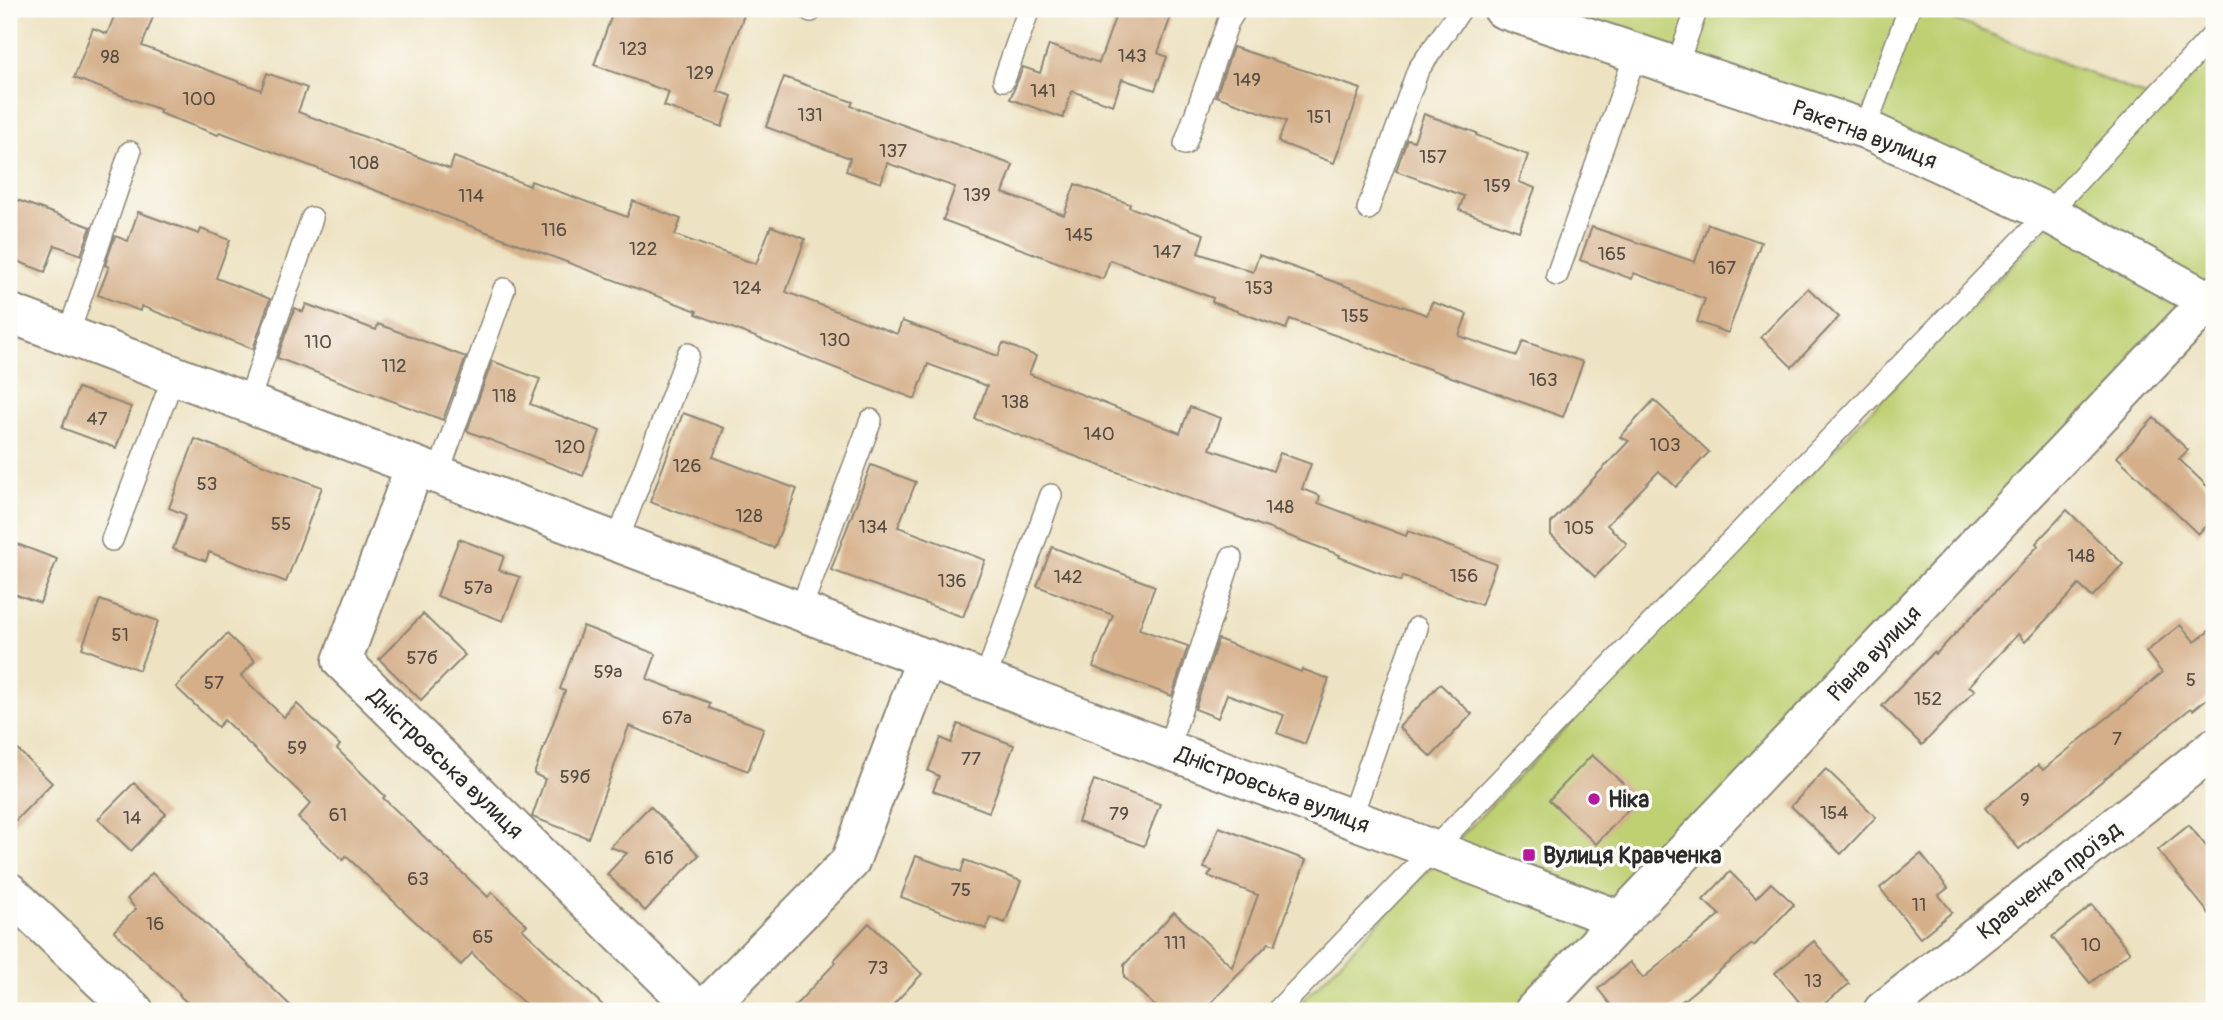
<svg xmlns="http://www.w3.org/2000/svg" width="2223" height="1020" viewBox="0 0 2223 1020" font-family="Pangolin,sans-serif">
	<rect width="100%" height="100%" fill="#fdfcf7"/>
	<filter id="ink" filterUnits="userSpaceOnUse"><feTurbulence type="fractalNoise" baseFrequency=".0143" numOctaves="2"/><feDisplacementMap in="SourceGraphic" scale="14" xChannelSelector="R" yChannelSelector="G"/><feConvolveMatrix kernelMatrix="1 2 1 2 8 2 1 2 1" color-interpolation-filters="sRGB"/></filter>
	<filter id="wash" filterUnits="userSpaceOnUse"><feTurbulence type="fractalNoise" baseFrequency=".00686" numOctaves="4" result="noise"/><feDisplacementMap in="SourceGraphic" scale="28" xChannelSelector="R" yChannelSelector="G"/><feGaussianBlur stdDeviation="1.57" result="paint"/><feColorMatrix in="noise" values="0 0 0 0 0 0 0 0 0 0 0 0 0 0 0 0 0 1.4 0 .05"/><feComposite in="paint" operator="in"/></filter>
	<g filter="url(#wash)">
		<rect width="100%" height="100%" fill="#ede2c1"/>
		<polygon fill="#bfd073" stroke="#757e4f" stroke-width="2" points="1543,9 1928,9 2163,103 2214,49 2214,283 1524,1011 1293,1011 2066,208"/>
		<g id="blocks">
			<g fill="#d4af89">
				<polygon points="117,9 156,9 142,46 261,90 267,73 307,88 298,112 450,169 454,157 530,186 531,181 627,217 633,201 681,219 675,235 756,264 771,226 805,239 786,292 897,334 902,321 998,356 1003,343 1036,356 1029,374 1180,433 1190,407 1221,418 1210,449 1273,471 1280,453 1311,464 1302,489 1320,496 1318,503 1406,536 1408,531 1496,564 1481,605 1403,576 1401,581 1339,557 1340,555 975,419 987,386 928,364 915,399 696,314 697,311 220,132 218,135 159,113 161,110 74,78 93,28 107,34"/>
				<polygon points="614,9 746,9 717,91 732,96 722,127 664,106 669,92 594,65"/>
				<polygon points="1118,9 1141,9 1170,19 1158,53 1167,57 1155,90 1122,79 1113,105 1072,91 1063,118 1010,99 1023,67 1040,73 1049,45 1099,63"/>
				<polygon points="1233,47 1361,89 1334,163 1278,142 1286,121 1216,96"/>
				<polygon points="784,77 853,102 851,106 1013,165 1003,193 1064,215 1075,184 1130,204 1129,207 1204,234 1198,253 1253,272 1259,255 1427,315 1432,302 1467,314 1459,336 1517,356 1523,341 1583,362 1563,417 1290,319 1286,329 1212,302 1213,298 1110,260 1103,279 943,220 955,187 887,163 881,183 846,171 850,158 766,127"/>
				<polygon points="1424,114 1477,133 1476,135 1528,155 1519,182 1535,188 1519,231 1459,210 1464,196 1396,171 1407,139 1414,141"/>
				<polygon points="9,197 91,227 81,255 55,245 45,272 9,258"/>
				<polygon points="138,212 199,234 201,229 230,240 216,278 270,299 253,349 141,306 140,311 98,295 109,267 105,265 115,236 128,241"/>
				<polygon points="1708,224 1761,242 1728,333 1697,322 1705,299 1634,273 1632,279 1580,260 1592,227 1695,262"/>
				<polygon points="1808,288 1839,317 1792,367 1761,337"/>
				<polygon points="306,304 376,330 378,324 466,357 443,420 277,358 295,308 303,312"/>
				<polygon points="492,361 540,379 530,404 600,431 583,476 467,431"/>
				<polygon points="78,388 131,407 116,448 62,428"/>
				<polygon points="1654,400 1709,452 1676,487 1659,471 1607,525 1627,544 1595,577 1551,535 1551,523 1629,441 1620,437"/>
				<polygon points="683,413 724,428 713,457 797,489 774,548 650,502"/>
				<polygon points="2154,418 2188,450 2179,459 2214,493 2214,517 2198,534 2117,457"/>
				<polygon points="195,439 322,487 286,582 209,552 206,561 173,549 186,515 169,508"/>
				<polygon points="871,465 916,482 898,527 985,560 963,617 831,570"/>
				<polygon points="2067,510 2123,564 2092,597 2079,585 2025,642 2018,634 1969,686 1975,690 1922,745 1882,706 1934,652 1936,654 2038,546 2036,543"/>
				<polygon points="459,539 504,556 499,570 520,577 503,621 437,596"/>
				<polygon points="9,541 57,559 40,603 9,592"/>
				<polygon points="1052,547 1155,586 1139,629 1188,646 1172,696 1093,667 1113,615 1037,586"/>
				<polygon points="100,600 158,621 139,670 82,648"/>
				<polygon points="423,614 465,655 421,700 379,659"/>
				<polygon points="2180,625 2195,642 2214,627 2214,693 2193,710 2191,708 2019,849 1985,808 2038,765 2043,770 2162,673 2146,652"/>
				<polygon points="583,626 656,654 647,679 710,703 709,708 764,728 748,771 629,726 588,838 532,817 545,779 534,774 565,691 560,689"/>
				<polygon points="227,634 255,661 241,676 284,717 297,704 340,745 337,749 385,796 383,798 488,897 492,892 527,925 522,929 609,1011 532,1011 472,953 461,965 346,856 343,860 298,818 311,803 224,720 218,727 176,687"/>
				<polygon points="1218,639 1301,672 1302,669 1329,679 1305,744 1277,733 1284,715 1227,694 1218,718 1195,709"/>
				<polygon points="1440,684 1472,714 1431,757 1399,727"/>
				<polygon points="958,724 1014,745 989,812 933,791 939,776 928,771 941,738 951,743"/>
				<polygon points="9,741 52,783 9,827"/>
				<polygon points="1592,755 1639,798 1596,844 1549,800"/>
				<polygon points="1826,769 1876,817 1841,854 1791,806"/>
				<polygon points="1094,780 1160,804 1144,846 1078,822"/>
				<polygon points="134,783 166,814 131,851 98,819"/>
				<polygon points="650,806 699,855 645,911 607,874 627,853 610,847"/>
				<polygon points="2189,825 2214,856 2214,920 2158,850"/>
				<polygon points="1219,827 1306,860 1275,945 1269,943 1203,1011 1160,1011 1124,977 1124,965 1174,912 1232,967 1258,895 1208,876 1212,871 1204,868"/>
				<polygon points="1921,854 1948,888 1939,895 1952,912 1920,938 1880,888"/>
				<polygon points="916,856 961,872 965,860 1021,881 1005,923 990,917 986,929 901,897"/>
				<polygon points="1730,872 1756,898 1771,883 1794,904 1754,946 1752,944 1670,1011 1601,1011 1610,1004 1598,989 1630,962 1643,978 1720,915 1703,900"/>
				<polygon points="152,873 196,914 296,1011 196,1011 179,995 180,994 114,931 136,909 127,899"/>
				<polygon points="2092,905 2130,952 2090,983 2052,937"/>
				<polygon points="869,923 922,974 887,1011 790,1011 836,962 834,960"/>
				<polygon points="1814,941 1849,984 1815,1011 1807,1011 1775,973"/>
			</g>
		</g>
	</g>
	<g filter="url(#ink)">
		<use href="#blocks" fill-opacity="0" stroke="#8c8676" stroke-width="2"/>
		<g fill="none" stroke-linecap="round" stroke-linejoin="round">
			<defs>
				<g id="service">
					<polyline points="811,11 812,9"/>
					<polyline points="1676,67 1697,9"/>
					<polyline points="1004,80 1029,9"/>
					<polyline points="1865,129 1909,9"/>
					<polyline points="1185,144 1228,22 1236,9"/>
					<polyline points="1368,209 1418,70 1461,9"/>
					<polyline points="1557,275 1636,53"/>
					<polyline points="68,335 130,152"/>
					<polyline points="248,403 312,218"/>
					<polyline points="438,474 504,289"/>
					<polyline points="112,540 174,375"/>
					<polyline points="617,542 688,354"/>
					<polyline points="800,611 871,420"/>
					<polyline points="985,680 1051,495"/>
					<polyline points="1168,749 1231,558"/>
					<polyline points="1351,818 1417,628"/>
					<polyline points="1277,1011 2048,213 2214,34"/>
				</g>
				<g id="minor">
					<polyline points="1503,9 1865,129 2048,213 2209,301"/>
					<polyline points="415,466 342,661 699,1011"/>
					<polyline points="9,892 134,1011"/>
					<polyline points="703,1011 850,862 926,658"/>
					<polyline points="1883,1011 2214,748"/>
				</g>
				<g id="tertiary">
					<polyline points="9,313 1620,920"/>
					<polyline points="1534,1011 2214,295"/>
				</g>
			</defs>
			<use href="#service" stroke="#8c8676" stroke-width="24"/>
			<use href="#minor" stroke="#8c8676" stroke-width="42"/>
			<use href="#tertiary" stroke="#8c8676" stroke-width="42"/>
			<use href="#service" stroke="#fff" stroke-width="21"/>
			<use href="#minor" stroke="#fff" stroke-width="38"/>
			<use href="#tertiary" stroke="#fff" stroke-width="38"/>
		</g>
	</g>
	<g fill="#b5179e" stroke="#fdfcf7" stroke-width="2.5">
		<circle cx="1594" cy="799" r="7"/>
		<rect x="1522" y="848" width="14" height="14" rx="3.5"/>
	</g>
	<g text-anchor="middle" stroke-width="7" stroke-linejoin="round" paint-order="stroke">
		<g font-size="19" fill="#554c42">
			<text x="633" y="55">123</text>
			<text x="1132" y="62">143</text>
			<text x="110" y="63">98</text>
			<text x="700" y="79">129</text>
			<text x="1247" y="86">149</text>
			<text x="1043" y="97">141</text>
			<text x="199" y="105">100</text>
			<text x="810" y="121">131</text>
			<text x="1319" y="123">151</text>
			<text x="893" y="157">137</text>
			<text x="1433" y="163">157</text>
			<text x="364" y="169">108</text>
			<text x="1497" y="192">159</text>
			<text x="977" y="201">139</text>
			<text x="471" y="202">114</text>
			<text x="554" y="236">116</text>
			<text x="1079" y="241">145</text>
			<text x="643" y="255">122</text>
			<text x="1167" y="258">147</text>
			<text x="1612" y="260">165</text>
			<text x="1722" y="274">167</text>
			<text x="747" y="294">124</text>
			<text x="1259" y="294">153</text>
			<text x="1355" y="322">155</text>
			<text x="835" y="346">130</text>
			<text x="318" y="348">110</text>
			<text x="394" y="372">112</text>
			<text x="1543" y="386">163</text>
			<text x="504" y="402">118</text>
			<text x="1015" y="408">138</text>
			<text x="97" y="425">47</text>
			<text x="1099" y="440">140</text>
			<text x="1665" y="451">103</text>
			<text x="570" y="453">120</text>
			<text x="687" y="472">126</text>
			<text x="207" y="490">53</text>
			<text x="1280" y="513">148</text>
			<text x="749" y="522">128</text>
			<text x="281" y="530">55</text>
			<text x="873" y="533">134</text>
			<text x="1579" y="534">105</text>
			<text x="2081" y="562">148</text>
			<text x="1464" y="582">156</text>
			<text x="1068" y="583">142</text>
			<text x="952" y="587">136</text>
			<text x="478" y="594">57а</text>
			<text x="120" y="641">51</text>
			<text x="422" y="664">57б</text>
			<text x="608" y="678">59а</text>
			<text x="2191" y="686">5</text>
			<text x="214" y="689">57</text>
			<text x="1928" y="705">152</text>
			<text x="677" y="724">67а</text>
			<text x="2117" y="745">7</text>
			<text x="297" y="754">59</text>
			<text x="971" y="765">77</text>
			<text x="575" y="783">59б</text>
			<text x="2025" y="806">9</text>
			<text x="1834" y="819">154</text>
			<text x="1119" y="820">79</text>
			<text x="338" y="821">61</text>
			<text x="132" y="824">14</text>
			<text x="659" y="864">61б</text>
			<text x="418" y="885">63</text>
			<text x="961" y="896">75</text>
			<text x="1919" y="911">11</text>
			<text x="155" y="930">16</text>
			<text x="483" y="943">65</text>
			<text x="1175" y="949">111</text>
			<text x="2091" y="951">10</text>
			<text x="878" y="974">73</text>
			<text x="1813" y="987">13</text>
		</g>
		<g font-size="23" fill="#2b2b2b" stroke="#fdfcf7">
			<text transform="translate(1865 134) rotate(21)" y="8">Ракетна вулиця</text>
			<text transform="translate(1874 653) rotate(-46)" y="8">Рівна вулиця</text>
			<text transform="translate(446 763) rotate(44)" y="8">Дністровська вулиця</text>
			<text transform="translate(1273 789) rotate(21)" y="8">Дністровська вулиця</text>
			<text transform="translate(2049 880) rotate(-38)" y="8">Кравченка проїзд</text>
		</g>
		<g font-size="23" font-weight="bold" fill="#2b2b2b" stroke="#fdfcf7" text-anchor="start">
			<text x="1608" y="807">Ніка</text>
			<text x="1543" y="863">Вулиця Кравченка</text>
		</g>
	</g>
	<rect width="2223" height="1020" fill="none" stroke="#fdfcf7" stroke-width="35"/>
</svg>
